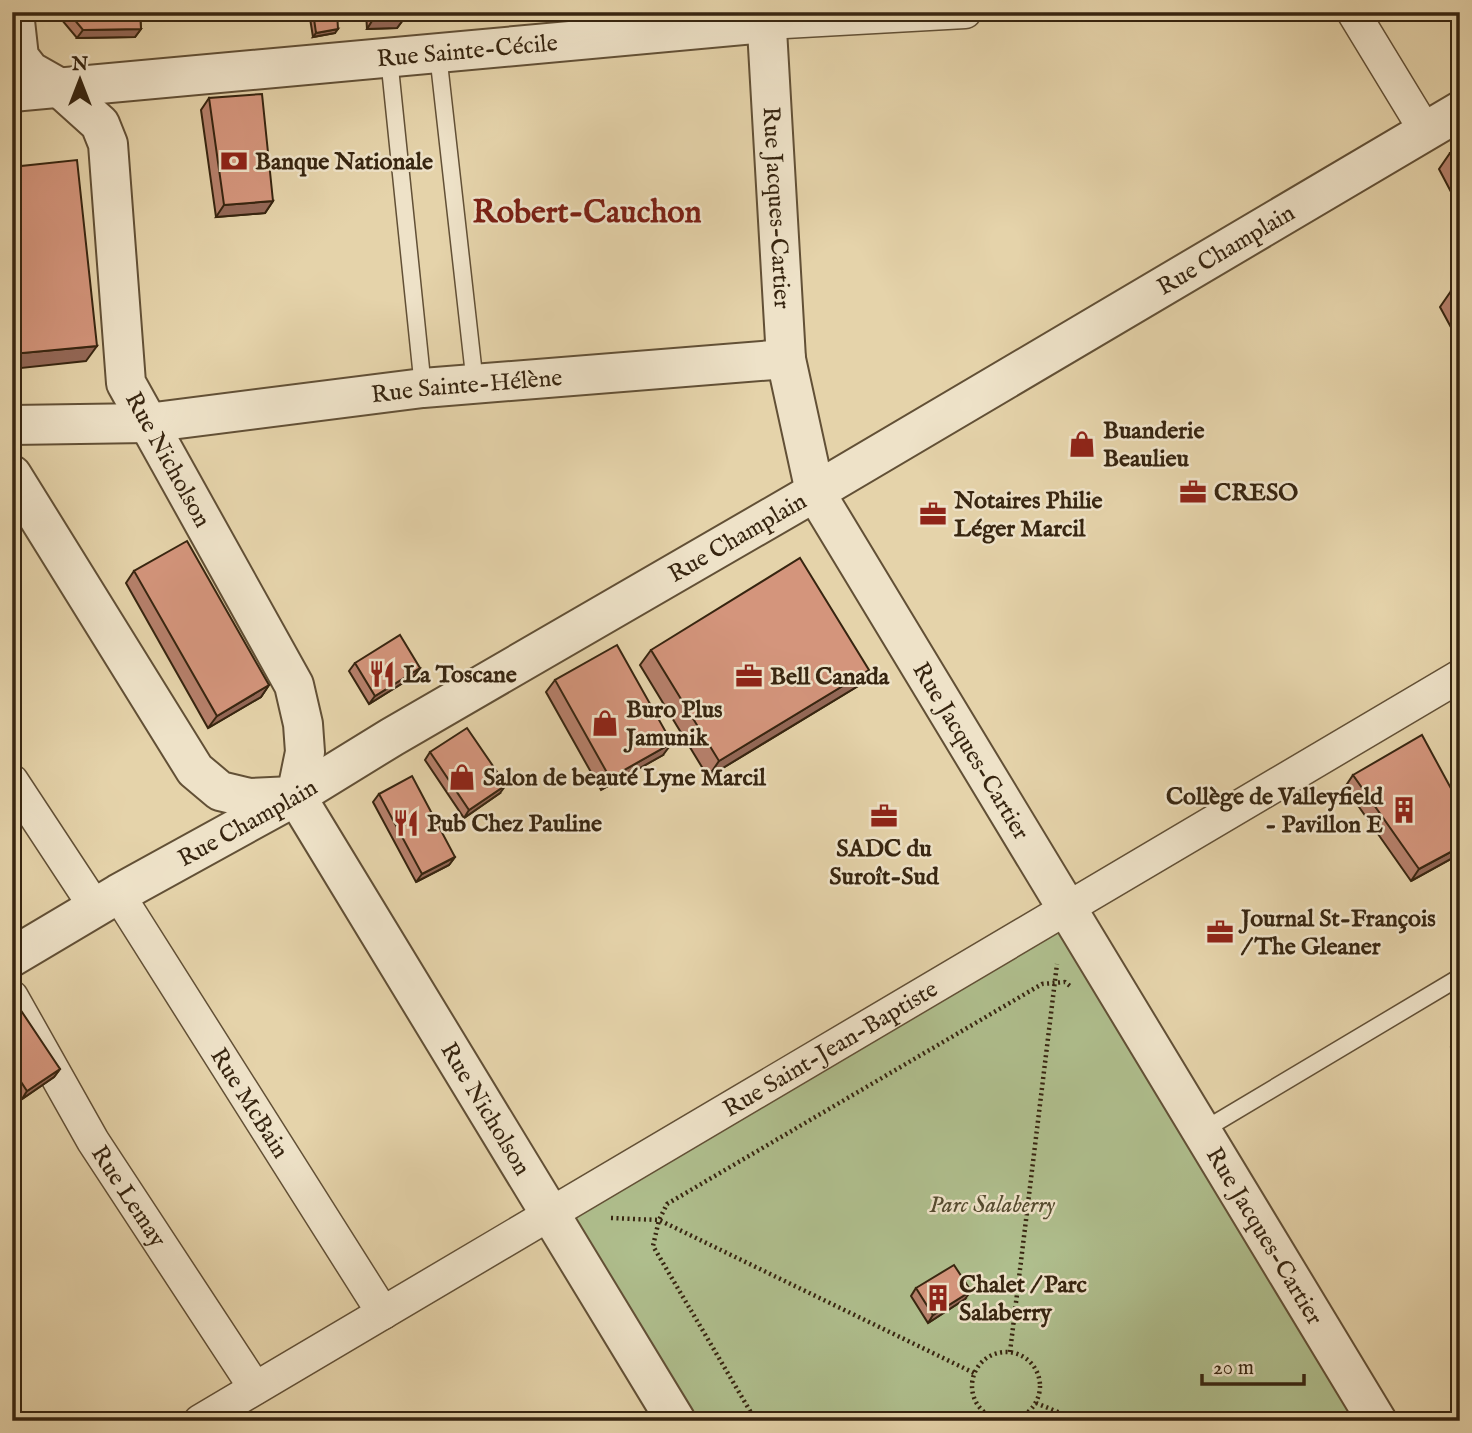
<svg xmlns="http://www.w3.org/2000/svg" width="1472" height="1433" viewBox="0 0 1472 1433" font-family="'IM FELL English',serif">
	<rect width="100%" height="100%" fill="#e5d3aa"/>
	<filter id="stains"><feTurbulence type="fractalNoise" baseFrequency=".00286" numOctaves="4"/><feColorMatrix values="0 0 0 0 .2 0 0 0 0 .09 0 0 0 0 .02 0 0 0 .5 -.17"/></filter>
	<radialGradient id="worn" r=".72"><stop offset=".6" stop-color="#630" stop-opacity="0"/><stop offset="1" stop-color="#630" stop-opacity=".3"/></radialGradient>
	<polygon fill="#afbe8d" stroke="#73724e" stroke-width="2" points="1067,908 1377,1421 676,1421 550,1214"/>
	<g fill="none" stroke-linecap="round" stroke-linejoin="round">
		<defs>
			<g id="service">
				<polyline points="438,54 475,384"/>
				<polyline points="389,58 423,388"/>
				<polyline points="1202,1131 1460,977"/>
			</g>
			<g id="minor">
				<polyline points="1353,12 1426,132"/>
				<polyline points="767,23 965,12"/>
				<polyline points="12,781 95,907"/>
				<path id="s1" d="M118,894L383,1313"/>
				<path id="s2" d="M12,997L93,1141L255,1388"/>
				<path id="s3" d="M200,1421L1460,676"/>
			</g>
			<g id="tertiary">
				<path id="s4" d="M14,12L19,57L30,71L60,88L100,124L108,144L126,383L294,685L303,724L305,752L296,796L676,1421"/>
				<path id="s5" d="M766,12L786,359L815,492L1377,1421"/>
				<path id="s6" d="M12,92L767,23"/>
				<path id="s7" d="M12,425L147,423L423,388L786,359"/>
				<polyline points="12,475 195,770 220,791 249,798 293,796"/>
				<path id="s8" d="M12,957L118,894L296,796L392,737L815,492L1460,111"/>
			</g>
		</defs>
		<use href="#service" stroke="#625036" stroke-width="19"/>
		<use href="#minor" stroke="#625036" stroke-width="35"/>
		<use href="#tertiary" stroke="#625036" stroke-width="42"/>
		<g stroke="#372510" stroke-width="4.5" stroke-dasharray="2 3.5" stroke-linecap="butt">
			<polyline points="611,1218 659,1220 974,1373"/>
			<polyline points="1010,1352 1057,964"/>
			<circle cx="1006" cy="1386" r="34"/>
			<polyline points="1036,1403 1080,1421"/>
			<polyline points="756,1421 653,1246 659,1220 667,1204 1042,984 1065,982 1070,986"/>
		</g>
		<use href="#service" stroke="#eee2c8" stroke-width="16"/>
		<use href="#minor" stroke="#eee2c8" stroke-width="32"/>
		<use href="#tertiary" stroke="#eee2c8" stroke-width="38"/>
	</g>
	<g fill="#b6806b" stroke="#372510" stroke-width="2">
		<polygon points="61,12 140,12 141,29 135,37 77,38 61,19"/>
		<polygon points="309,12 337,12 335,33 313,37"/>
		<polygon points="366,12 402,12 403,20 397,28 367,29"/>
		<polygon points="209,98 273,201 265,213 216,217 201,110"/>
		<polygon points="1460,148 1460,209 1439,169 1450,153"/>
		<polygon points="1460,287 1460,344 1440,307 1451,291"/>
		<polygon points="134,571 269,685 261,697 208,728 126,583"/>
		<polygon points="651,650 858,686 708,777 640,665"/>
		<polygon points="355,663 420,668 414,676 369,704 349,671"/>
		<polygon points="555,680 663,755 601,790 546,692"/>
		<polygon points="430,752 500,793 464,818 425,760"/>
		<polygon points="1353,775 1460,854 1411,881 1345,787"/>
		<polygon points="379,794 455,857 449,865 416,882 373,802"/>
		<polygon points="12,1009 60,1069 54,1077 22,1099 12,1085"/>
		<polygon points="1460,1035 1460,1056 1451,1047"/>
		<polygon points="916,1288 965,1299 928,1323 911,1296"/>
	</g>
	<g fill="#946857" stroke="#372510" stroke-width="2">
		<polygon points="403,20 397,28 367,29 372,21"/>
		<polygon points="141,29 135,37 77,38 83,30"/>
		<polygon points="338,29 335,33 313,37 316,33"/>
		<polygon points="273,201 265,213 216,217 224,205"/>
		<polygon points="97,346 86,361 12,369 12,354"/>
		<polygon points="420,668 414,676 369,704 375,696"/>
		<polygon points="869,670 858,686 708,777 719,761"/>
		<polygon points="269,685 261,697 208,728 217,716"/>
		<polygon points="672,743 663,755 601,790 610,778"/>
		<polygon points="506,785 500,793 464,818 469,810"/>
		<polygon points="1460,847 1460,854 1411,881 1419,869"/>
		<polygon points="455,857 449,865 416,882 422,874"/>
		<polygon points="60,1069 54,1077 22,1099 27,1091"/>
		<polygon points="971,1291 965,1299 928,1323 933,1315"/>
	</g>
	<g fill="#d4957c" stroke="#372510" stroke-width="2">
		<polygon points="68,12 140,12 141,29 83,30"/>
		<polygon points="313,12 337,12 338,29 316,33"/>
		<polygon points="372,12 402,12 403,20 372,21"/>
		<polygon points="262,94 273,201 224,205 209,98"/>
		<polygon points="1460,148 1460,173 1450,153"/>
		<polygon points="77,160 97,346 12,354 12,167"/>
		<polygon points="1460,287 1460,308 1451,291"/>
		<polygon points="187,541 269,685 217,716 134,571"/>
		<polygon points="800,558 869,670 719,761 651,650"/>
		<polygon points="400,635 420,668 375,696 355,663"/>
		<polygon points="617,645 672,743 610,778 555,680"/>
		<polygon points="467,728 506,785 469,810 430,752"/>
		<polygon points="1422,735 1460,805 1460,847 1419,869 1353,775"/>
		<polygon points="412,776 455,857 422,874 379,794"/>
		<polygon points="18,1006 60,1069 27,1091 12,1068 12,1009"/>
		<polygon points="954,1265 971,1291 933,1315 916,1288"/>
	</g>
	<defs>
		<symbol id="bank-bare" viewBox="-9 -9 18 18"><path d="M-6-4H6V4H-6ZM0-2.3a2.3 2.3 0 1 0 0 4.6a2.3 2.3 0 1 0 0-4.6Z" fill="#8f2418" stroke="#eee2c8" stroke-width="2.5" paint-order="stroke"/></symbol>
		<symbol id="shop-bare" viewBox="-9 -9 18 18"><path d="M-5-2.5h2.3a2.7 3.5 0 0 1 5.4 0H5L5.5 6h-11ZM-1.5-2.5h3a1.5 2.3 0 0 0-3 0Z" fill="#8f2418" stroke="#eee2c8" stroke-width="2.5" paint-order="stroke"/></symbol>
		<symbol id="office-bare" viewBox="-9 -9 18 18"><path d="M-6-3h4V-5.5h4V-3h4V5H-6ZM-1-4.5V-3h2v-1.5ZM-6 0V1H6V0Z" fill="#8f2418" stroke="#eee2c8" stroke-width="2.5" paint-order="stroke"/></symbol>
		<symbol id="restaurant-bare" viewBox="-9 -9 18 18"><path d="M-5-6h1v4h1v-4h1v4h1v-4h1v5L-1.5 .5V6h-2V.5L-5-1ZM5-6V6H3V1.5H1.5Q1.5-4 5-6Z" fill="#8f2418" stroke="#eee2c8" stroke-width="2.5" paint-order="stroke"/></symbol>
		<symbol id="building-bare" viewBox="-9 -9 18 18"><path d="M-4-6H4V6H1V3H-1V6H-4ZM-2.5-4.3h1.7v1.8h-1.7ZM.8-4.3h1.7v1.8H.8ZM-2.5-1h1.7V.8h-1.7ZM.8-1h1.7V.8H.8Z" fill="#8f2418" stroke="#eee2c8" stroke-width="2.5" paint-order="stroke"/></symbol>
	</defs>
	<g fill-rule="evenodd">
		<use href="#bank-bare" x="215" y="142" width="38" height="38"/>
		<use href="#shop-bare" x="1063" y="425" width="38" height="38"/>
		<use href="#office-bare" x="1174" y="473" width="38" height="38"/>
		<use href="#office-bare" x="914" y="495" width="38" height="38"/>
		<use href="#restaurant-bare" x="363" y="655" width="38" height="38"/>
		<use href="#office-bare" x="730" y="657" width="38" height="38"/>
		<use href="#shop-bare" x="586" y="704" width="38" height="38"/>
		<use href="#shop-bare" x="443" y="758" width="38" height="38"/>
		<use href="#building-bare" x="1385" y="791" width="38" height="38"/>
		<use href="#office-bare" x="865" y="797" width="38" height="38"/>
		<use href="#restaurant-bare" x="387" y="804" width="38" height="38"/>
		<use href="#office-bare" x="1201" y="913" width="38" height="38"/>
		<use href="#building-bare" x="919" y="1279" width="38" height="38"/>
	</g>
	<g text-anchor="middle" stroke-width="5" stroke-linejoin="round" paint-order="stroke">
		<g font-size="24" fill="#372510" stroke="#eee2c8">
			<text dy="8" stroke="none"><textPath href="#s6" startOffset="457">Rue Sainte-Cécile</textPath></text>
			<text dy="8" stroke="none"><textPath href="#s5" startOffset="196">Rue Jacques-Cartier</textPath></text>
			<text dy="8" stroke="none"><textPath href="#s8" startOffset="1405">Rue Champlain</textPath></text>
			<text dy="8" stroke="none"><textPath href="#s7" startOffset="457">Rue Sainte-Hélène</textPath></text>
			<text dy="8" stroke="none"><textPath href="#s4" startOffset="500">Rue Nicholson</textPath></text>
			<text dy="8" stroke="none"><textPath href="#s8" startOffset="838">Rue Champlain</textPath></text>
			<text dy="8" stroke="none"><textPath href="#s5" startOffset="786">Rue Jacques-Cartier</textPath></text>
			<text dy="8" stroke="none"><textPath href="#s8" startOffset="271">Rue Champlain</textPath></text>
			<text dy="8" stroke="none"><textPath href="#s3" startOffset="732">Rue Saint-Jean-Baptiste</textPath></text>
			<text dy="8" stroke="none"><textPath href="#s1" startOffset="247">Rue McBain</textPath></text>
			<text dy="8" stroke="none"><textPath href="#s4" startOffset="1237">Rue Nicholson</textPath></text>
			<text dy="8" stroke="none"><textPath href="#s2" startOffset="231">Rue Lemay</textPath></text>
			<text dy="8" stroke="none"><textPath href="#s5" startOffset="1353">Rue Jacques-Cartier</textPath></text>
		</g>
		<g font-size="24" font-weight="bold" fill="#372510" stroke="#eee2c8" text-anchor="start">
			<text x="255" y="169">Banque Nationale</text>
			<text x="1103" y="438">Buanderie<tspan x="1103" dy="28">Beaulieu</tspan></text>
			<text x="1214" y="500">CRESO</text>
			<text x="954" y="508">Notaires Philie<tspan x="954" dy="28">Léger Marcil</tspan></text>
			<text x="403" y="682">La Toscane</text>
			<text x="770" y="684">Bell Canada</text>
			<text x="626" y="717">Buro Plus<tspan x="626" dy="28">Jamunik</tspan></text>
			<text x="483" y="785">Salon de beauté Lyne Marcil</text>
			<text x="1383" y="804" text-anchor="end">Collège de Valleyfield<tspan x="1383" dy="28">- Pavillon E</tspan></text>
			<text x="427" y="831">Pub Chez Pauline</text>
			<text x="884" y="856" text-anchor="middle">SADC du<tspan x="884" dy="28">Suroît-Sud</tspan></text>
			<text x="1241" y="926">Journal St-François<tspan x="1241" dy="28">/ The Gleaner</tspan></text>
			<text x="959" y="1292">Chalet / Parc<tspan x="959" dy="28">Salaberry</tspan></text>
		</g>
		<g font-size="24" font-style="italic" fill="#554b2f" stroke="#eee2c8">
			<text x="992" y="1212">Parc Salaberry</text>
		</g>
		<g font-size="32" font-weight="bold" fill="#7a1f14" stroke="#eee2c8">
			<text x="587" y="222">Robert-Cauchon</text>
		</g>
	</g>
	<rect width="1472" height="1433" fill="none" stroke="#e5d3aa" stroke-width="42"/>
	<rect x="14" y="14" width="1444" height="1405" fill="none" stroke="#372510" stroke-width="3.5"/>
	<rect x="21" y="21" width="1430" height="1391" fill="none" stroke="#372510" stroke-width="2"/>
	<g transform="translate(80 80)" stroke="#eee2c8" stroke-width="5" paint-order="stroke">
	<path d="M0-5L12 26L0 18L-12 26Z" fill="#372510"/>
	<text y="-10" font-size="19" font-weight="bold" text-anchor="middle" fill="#372510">N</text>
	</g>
	<path d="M1202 1374v10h102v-10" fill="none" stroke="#372510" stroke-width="3.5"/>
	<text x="1213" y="1374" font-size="21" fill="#372510" stroke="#eee2c8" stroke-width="5" paint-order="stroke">20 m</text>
	<rect width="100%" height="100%" filter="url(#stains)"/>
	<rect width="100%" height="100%" fill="url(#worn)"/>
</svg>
